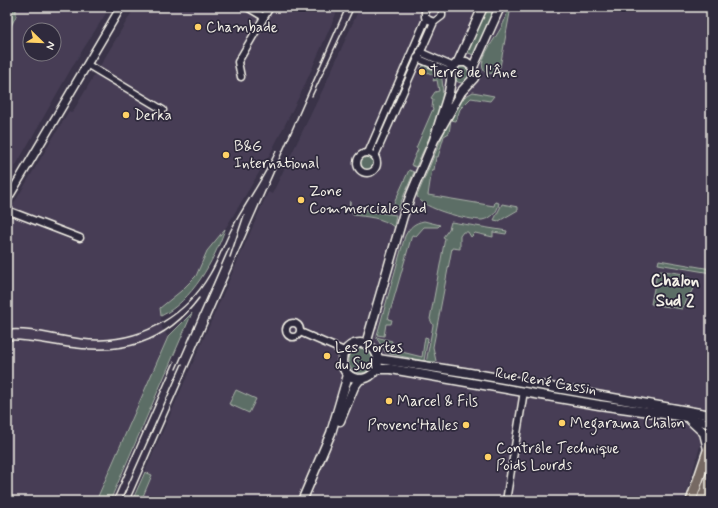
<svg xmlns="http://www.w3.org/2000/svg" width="718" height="508" viewBox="0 0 718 508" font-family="Mynerve,sans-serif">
	<rect width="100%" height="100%" fill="#3a3348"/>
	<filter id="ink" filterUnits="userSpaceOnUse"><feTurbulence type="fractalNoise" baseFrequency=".025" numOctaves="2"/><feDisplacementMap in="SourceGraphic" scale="8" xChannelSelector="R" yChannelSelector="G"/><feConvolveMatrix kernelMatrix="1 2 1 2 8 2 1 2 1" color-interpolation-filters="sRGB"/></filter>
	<g filter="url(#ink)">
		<g fill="#473e55" fill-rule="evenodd">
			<path d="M16,7H110L75,62L7,181V34L16,16ZM30,30H54V54H30Z"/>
			<polygon points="135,7 339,7 302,91 269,156 225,229 207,251 196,276 181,291 160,308 162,328 168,337 96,501 7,501 7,215 69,111 72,113"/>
			<polygon points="360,7 699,7 711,9 711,408 684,501 141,501 152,475 145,472 268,192 272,194 325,85"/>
		</g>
		<g fill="#5c6e66" stroke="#a8b0a7">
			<polygon points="7,7 16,7 16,16 7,34"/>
			<polygon points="486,7 497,7 476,56 466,52"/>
			<path d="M506,7H511L500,67L493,73L487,74C468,60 513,26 506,7Z"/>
			<path d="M424,64L441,75C449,105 427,140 416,167L411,165L418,149L416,148L433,109L432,108L433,99L431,98L435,92L439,91L437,80L433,81L435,76L421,69Z"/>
			<circle cx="462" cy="74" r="9"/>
			<path d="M473,92L494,96L490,101L471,98L460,109L456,121L451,120L449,133L444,136L438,157H436L434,170L432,169L428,195L494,206L495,202L499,203C497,213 492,218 482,220C468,220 422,209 417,196L448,123L461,99Z"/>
			<circle cx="367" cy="163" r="7"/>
			<polygon points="409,170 414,172 398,209 391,210"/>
			<path d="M350,201V207L365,211L366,208L368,211L396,215L394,227C382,217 367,217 353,215L349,209Z"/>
			<polygon points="502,204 518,207 518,210 499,221 494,220"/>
			<path d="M424,221L440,225L438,227H424L416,236L412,235L388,319L392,320L391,324H386L384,336L377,335L405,236C410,227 414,223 424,221Z"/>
			<polygon points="451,222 507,231 506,234 493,232 493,237 475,233 471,237 468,232 463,232 460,236 460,249 452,248 433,347 436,361 432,363 426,363 433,325 430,319 445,238 443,237 449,229"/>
			<path d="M225,229C214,261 192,301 161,316L160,308L181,291L196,276L207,251Z"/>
			<polygon points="659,260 711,269 711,273 658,264"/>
			<path d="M659,271C670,272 693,272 695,285L682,309L651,304L657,273Z"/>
			<polygon points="192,313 110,501 96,501 168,337"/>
			<polygon points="376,337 392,341 390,349 422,357 425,337 428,338 424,361 386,353"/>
			<circle cx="361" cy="360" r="13"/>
			<polygon points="236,390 256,399 249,413 229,404"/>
			<polygon points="145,472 152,475 141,501 132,501"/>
		</g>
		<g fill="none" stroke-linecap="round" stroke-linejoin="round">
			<defs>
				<g id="minor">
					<polyline points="247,7 264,17"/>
					<polyline points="425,7 425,17 429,20 434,22 442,16 442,7"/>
					<polyline points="420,52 452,66"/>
					<polyline points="417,58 450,72"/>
					<polyline points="88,65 163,110"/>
					<polyline points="241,77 238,62 270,7"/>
					<circle cx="367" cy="163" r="10"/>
					<polyline points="368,153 426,19"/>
					<polyline points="375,156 434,22"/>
					<polyline points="7,210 80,238"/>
					<circle cx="293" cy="330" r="7"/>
					<polyline points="300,332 344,351"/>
					<polyline points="506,501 524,391"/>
				</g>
				<polyline id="tertiary" points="7,200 121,7"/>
				<g id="secondary">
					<polyline points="458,62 483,7"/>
					<polyline points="473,67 500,7"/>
					<circle cx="360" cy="361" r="18"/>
					<polyline points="366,344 403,216 412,192 434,140 461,92 474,78 473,67 466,62 458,62 451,69 451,81 449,92 434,140"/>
					<polyline points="378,359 464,372 711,415"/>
					<polyline points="376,369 391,369 599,405 686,417 711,424"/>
					<polyline points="690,420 704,433 708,449"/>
					<polyline points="340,421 354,387 360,379"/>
					<polyline points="302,501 331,433 348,375"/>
				</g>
				<g id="primary">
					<polyline points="691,501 711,442"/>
					<polyline points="701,501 711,475"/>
				</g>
			</defs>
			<use href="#minor" stroke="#f4f1e8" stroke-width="9"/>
			<use href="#tertiary" stroke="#f4f1e8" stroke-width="10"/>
			<use href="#secondary" stroke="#f4f1e8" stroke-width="11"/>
			<use href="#primary" stroke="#f4f1e8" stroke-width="12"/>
			<use href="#minor" stroke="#2f2a3d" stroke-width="6"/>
			<use href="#tertiary" stroke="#2f2a3d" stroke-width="7"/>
			<use href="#secondary" stroke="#2f2a3d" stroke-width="8"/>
			<use href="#primary" stroke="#766964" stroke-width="9"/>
			<g stroke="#f4f1e8" stroke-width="1.5">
				<polyline points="312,96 354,7"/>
				<polyline points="230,257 244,215"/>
				<path d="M7,330C38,327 69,341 100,340C146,339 187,314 210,274C219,259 224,243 232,228C246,202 264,178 276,151"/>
				<path d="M7,340C28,339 47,344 67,347C121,355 165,344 199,298"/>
				<polyline points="176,369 229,248"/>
				<polyline points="113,501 174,362"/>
				<polyline points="121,501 182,364"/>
				<polyline points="129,501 346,7"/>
			</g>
		</g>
	</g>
	<g fill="#ffd166" stroke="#2f2a3d" stroke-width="1.5">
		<circle cx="198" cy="27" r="4"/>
		<circle cx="422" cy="72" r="4"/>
		<circle cx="126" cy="115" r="4"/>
		<circle cx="226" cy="155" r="4"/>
		<circle cx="301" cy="200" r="4"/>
		<circle cx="327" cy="356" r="4"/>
		<circle cx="389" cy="401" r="4"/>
		<circle cx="562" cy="423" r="4"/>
		<circle cx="466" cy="425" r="4"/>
		<circle cx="488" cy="457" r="4"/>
	</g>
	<g text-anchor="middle" stroke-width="3.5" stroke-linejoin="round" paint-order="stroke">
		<g font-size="15" fill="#f4f1e8" stroke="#2f2a3d" text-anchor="start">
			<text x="206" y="32">Chambade</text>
			<text x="430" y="77">Terre de l'Âne</text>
			<text x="134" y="120">Derka</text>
			<text x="234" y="151">B&amp;G<tspan x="234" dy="17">International</tspan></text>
			<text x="309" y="196">Zone<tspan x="309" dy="17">Commerciale Sud</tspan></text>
			<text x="335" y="352">Les Portes<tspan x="335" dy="17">du Sud</tspan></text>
			<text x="397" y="406">Marcel &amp; Fils</text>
			<text x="570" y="428">Megarama Chalon</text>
			<text x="458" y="430" text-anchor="end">Provenc'Halles</text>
			<text x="496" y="453">Contrôle Technique<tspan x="496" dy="17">Poids Lourds</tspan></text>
		</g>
		<g font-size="15" fill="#f4f1e8" stroke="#2f2a3d">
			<text transform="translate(546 381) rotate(10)" y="5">Rue René Cassin</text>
		</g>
		<g font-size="17" font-weight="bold" fill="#f4f1e8" stroke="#2f2a3d">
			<text x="675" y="286">Chalon<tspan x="675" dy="20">Sud 2</tspan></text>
		</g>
	</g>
	<rect width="718" height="508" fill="none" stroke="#2f2a3d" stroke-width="24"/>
	<rect x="12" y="12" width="694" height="484" fill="none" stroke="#f4f1e8" stroke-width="1.5" filter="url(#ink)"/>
	<g transform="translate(42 42) rotate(113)"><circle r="19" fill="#2f2a3d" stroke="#7e7a81"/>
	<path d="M0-3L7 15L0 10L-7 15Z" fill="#ffd166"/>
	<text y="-6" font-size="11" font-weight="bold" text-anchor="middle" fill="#f4f1e8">N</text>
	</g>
</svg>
